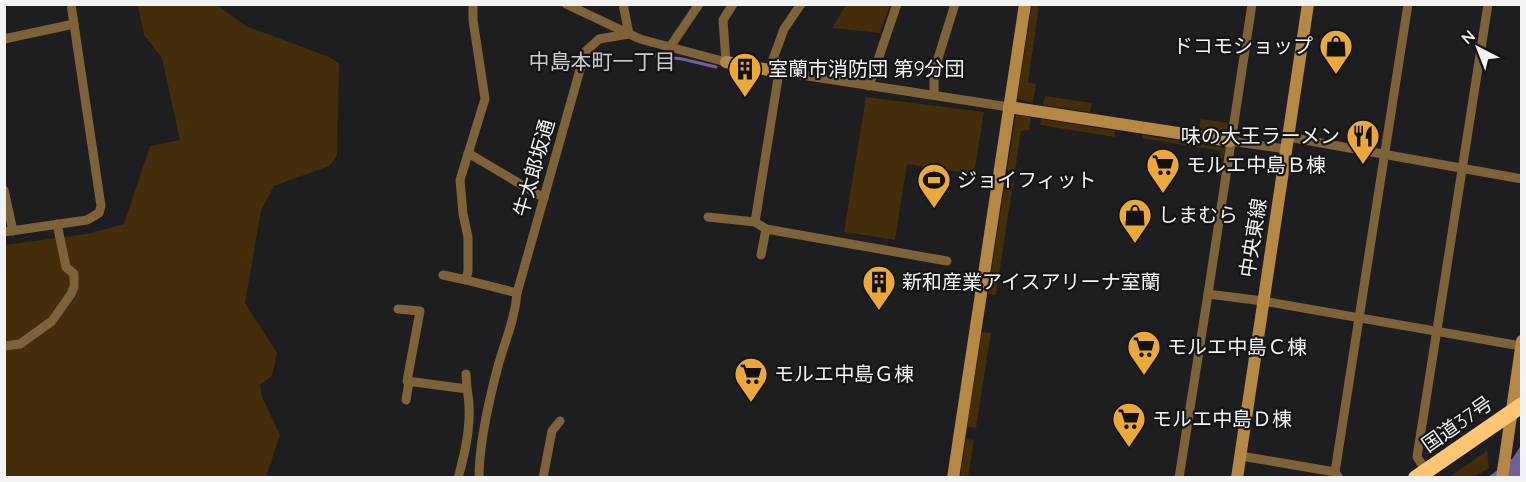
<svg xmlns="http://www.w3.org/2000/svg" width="1526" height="482" viewBox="0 0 1526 482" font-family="Quicksand,'Noto Sans JP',sans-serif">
	<rect width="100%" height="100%" fill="#1e1d20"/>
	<g fill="#432d0a">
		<polygon points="138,5 217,5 246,26 329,57 339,63 337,156 329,166 274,186 261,211 245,303 277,353 272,376 260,385 262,397 280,435 266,477 5,477 4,245 87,234 124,224 150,146 180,140 162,58 144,35"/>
		<polygon points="846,5 890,5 880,33 832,28"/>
		<polygon points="1032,5 1039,7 1028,82 1036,84 1033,103 1017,99"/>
		<polygon points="1045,96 1092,103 1090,112 1043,105"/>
		<polygon points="866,97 984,112 974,174 907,164 895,240 844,232"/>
		<polygon points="1016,115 1031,117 1029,130 1021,131 1015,171 1007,170"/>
		<polygon points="1041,119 1115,131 1115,137 1040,125"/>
		<polygon points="1201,119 1228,123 1227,132 1199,129"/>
		<polygon points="1142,135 1225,148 1223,159 1221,158 1221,151 1142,138"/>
		<polygon points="1005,182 1013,183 996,295 988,294"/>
		<polygon points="982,332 991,333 976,428 967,427"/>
		<polygon points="966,439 974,440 968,477 960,477"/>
		<polygon points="1487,451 1489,468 1474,477 1449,477"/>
	</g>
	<polygon fill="#726099" points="1521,445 1521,477 1487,478 1513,458"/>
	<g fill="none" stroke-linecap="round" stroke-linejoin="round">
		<polyline stroke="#726099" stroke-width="3" points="649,55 682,59 716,67"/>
		<g stroke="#7e623a" stroke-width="9">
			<polyline points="566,4 640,39 726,62 723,20 733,4"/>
			<polyline points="623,4 629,34"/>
			<polyline points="801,4 784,29 769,70 1009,107"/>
			<polyline points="4,39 74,24"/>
			<polyline points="670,47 699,4"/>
			<polyline points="869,86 897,4"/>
			<polyline points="934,95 934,71 955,4"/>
			<polyline points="1288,137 1522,179"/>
			<polyline points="1230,141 1286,149"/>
			<polyline points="468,153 544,198"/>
			<polyline points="4,190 13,231"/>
			<polyline points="708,217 755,222"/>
			<polyline points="766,229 947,261"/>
			<polyline points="4,232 87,220 99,213 101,206 71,4"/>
			<polyline points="761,255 766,229 755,222 779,72"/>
			<polyline points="443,275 466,280 468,271 468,237 463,214 460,180 485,99 473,20 473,4"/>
			<polyline points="466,280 517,293"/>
			<polyline points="1208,294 1263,301 1521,346"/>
			<path d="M398,309L420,311L407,381L467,389C473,418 466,450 458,478"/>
			<polyline points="4,346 20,344 52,321 71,294 74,287 74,274 66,267 57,224"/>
			<polyline points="466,374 467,389"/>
			<polyline points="406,400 409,382"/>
			<polyline points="1241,456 1335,472 1339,478"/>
			<polyline points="1426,471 1417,457 1488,4"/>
			<polyline points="1335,472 1408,4"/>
			<path d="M479,478C479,443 489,400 498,366C505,341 515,319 517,293L585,52L599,39L629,34"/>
			<polyline points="543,478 552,431 560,421"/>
			<polyline points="1179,478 1208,294 1252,4"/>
		</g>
		<g stroke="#b68845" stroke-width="12">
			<polyline points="726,62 769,70"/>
			<polyline points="1009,107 1230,141"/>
			<polyline points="953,478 1025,4"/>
			<polyline points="1237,478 1308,4"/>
			<polyline points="1502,478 1522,341"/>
		</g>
		<polyline stroke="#fec573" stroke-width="16" points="1416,478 1522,405"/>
	</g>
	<defs>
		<symbol id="shop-pin" viewBox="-11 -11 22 30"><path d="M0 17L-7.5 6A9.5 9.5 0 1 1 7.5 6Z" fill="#eca93b" stroke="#151417"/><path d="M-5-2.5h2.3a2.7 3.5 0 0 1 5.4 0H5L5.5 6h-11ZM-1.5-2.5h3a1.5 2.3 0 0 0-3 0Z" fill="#111"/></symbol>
		<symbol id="building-pin" viewBox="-11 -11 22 30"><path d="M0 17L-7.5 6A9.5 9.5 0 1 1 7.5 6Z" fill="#eca93b" stroke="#151417"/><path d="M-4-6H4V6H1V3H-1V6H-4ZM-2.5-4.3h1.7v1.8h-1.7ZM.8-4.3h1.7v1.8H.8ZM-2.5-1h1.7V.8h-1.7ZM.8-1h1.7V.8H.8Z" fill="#111"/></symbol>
		<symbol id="restaurant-pin" viewBox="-11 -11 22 30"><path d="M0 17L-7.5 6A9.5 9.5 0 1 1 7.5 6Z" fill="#eca93b" stroke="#151417"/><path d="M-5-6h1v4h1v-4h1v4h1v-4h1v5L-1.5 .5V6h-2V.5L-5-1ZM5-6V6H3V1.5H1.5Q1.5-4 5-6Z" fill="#111"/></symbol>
		<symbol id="supermarket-pin" viewBox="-11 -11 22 30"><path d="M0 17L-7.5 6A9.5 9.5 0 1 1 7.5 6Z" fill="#eca93b" stroke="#151417"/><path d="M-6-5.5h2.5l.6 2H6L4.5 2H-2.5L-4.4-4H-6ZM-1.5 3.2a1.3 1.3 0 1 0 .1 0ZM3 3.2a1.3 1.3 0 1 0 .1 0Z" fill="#111"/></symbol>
		<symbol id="stadium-pin" viewBox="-11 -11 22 30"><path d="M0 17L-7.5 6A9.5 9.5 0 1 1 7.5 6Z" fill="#eca93b" stroke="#151417"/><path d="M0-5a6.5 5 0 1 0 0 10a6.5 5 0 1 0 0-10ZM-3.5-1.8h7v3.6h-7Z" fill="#111"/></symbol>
	</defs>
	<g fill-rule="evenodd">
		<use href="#shop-pin" x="1317" y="27" width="38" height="52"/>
		<use href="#building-pin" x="726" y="50" width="38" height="52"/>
		<use href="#restaurant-pin" x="1344" y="117" width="38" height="52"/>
		<use href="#supermarket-pin" x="1144" y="146" width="38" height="52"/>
		<use href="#stadium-pin" x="915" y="161" width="38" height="52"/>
		<use href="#shop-pin" x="1116" y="196" width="38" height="52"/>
		<use href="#building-pin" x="860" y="263" width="38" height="52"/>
		<use href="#supermarket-pin" x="1125" y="328" width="38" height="52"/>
		<use href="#supermarket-pin" x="732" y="355" width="38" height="52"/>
		<use href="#supermarket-pin" x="1110" y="400" width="38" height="52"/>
	</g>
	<g text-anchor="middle" stroke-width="4.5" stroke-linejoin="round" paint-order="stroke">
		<g font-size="20" fill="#f3f3f4" stroke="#151417" text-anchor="start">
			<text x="1313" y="53" text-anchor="end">ドコモショップ</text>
			<text x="768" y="76">室蘭市消防団 第9分団</text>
			<text x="1340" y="143" text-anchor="end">味の大王ラーメン</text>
			<text x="1186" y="172">モルエ中島Ｂ棟</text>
			<text x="957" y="187">ジョイフィット</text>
			<text x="1158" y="222">しまむら</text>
			<text x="902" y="289">新和産業アイスアリーナ室蘭</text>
			<text x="1167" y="354">モルエ中島Ｃ棟</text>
			<text x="774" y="381">モルエ中島Ｇ棟</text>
			<text x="1152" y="426">モルエ中島Ｄ棟</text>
		</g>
		<g font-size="20" fill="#f3f3f4" stroke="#151417">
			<text transform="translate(534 168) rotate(-74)" y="7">牛太郎坂通</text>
			<text transform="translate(1253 238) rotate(-81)" y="7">中央東線</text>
			<text transform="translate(1457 424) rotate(-35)" y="7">国道37号</text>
		</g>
		<g font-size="21" fill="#cbcace" stroke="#151417">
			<text x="602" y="69">中島本町一丁目</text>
		</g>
	</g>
	<rect width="1526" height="482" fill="none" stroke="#f3f3f4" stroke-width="12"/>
	<g transform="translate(1478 48) rotate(318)" stroke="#151417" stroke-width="4.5" paint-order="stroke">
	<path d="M0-4.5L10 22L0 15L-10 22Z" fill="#f3f3f4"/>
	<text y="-9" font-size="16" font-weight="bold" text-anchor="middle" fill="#f3f3f4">N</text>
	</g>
</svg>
